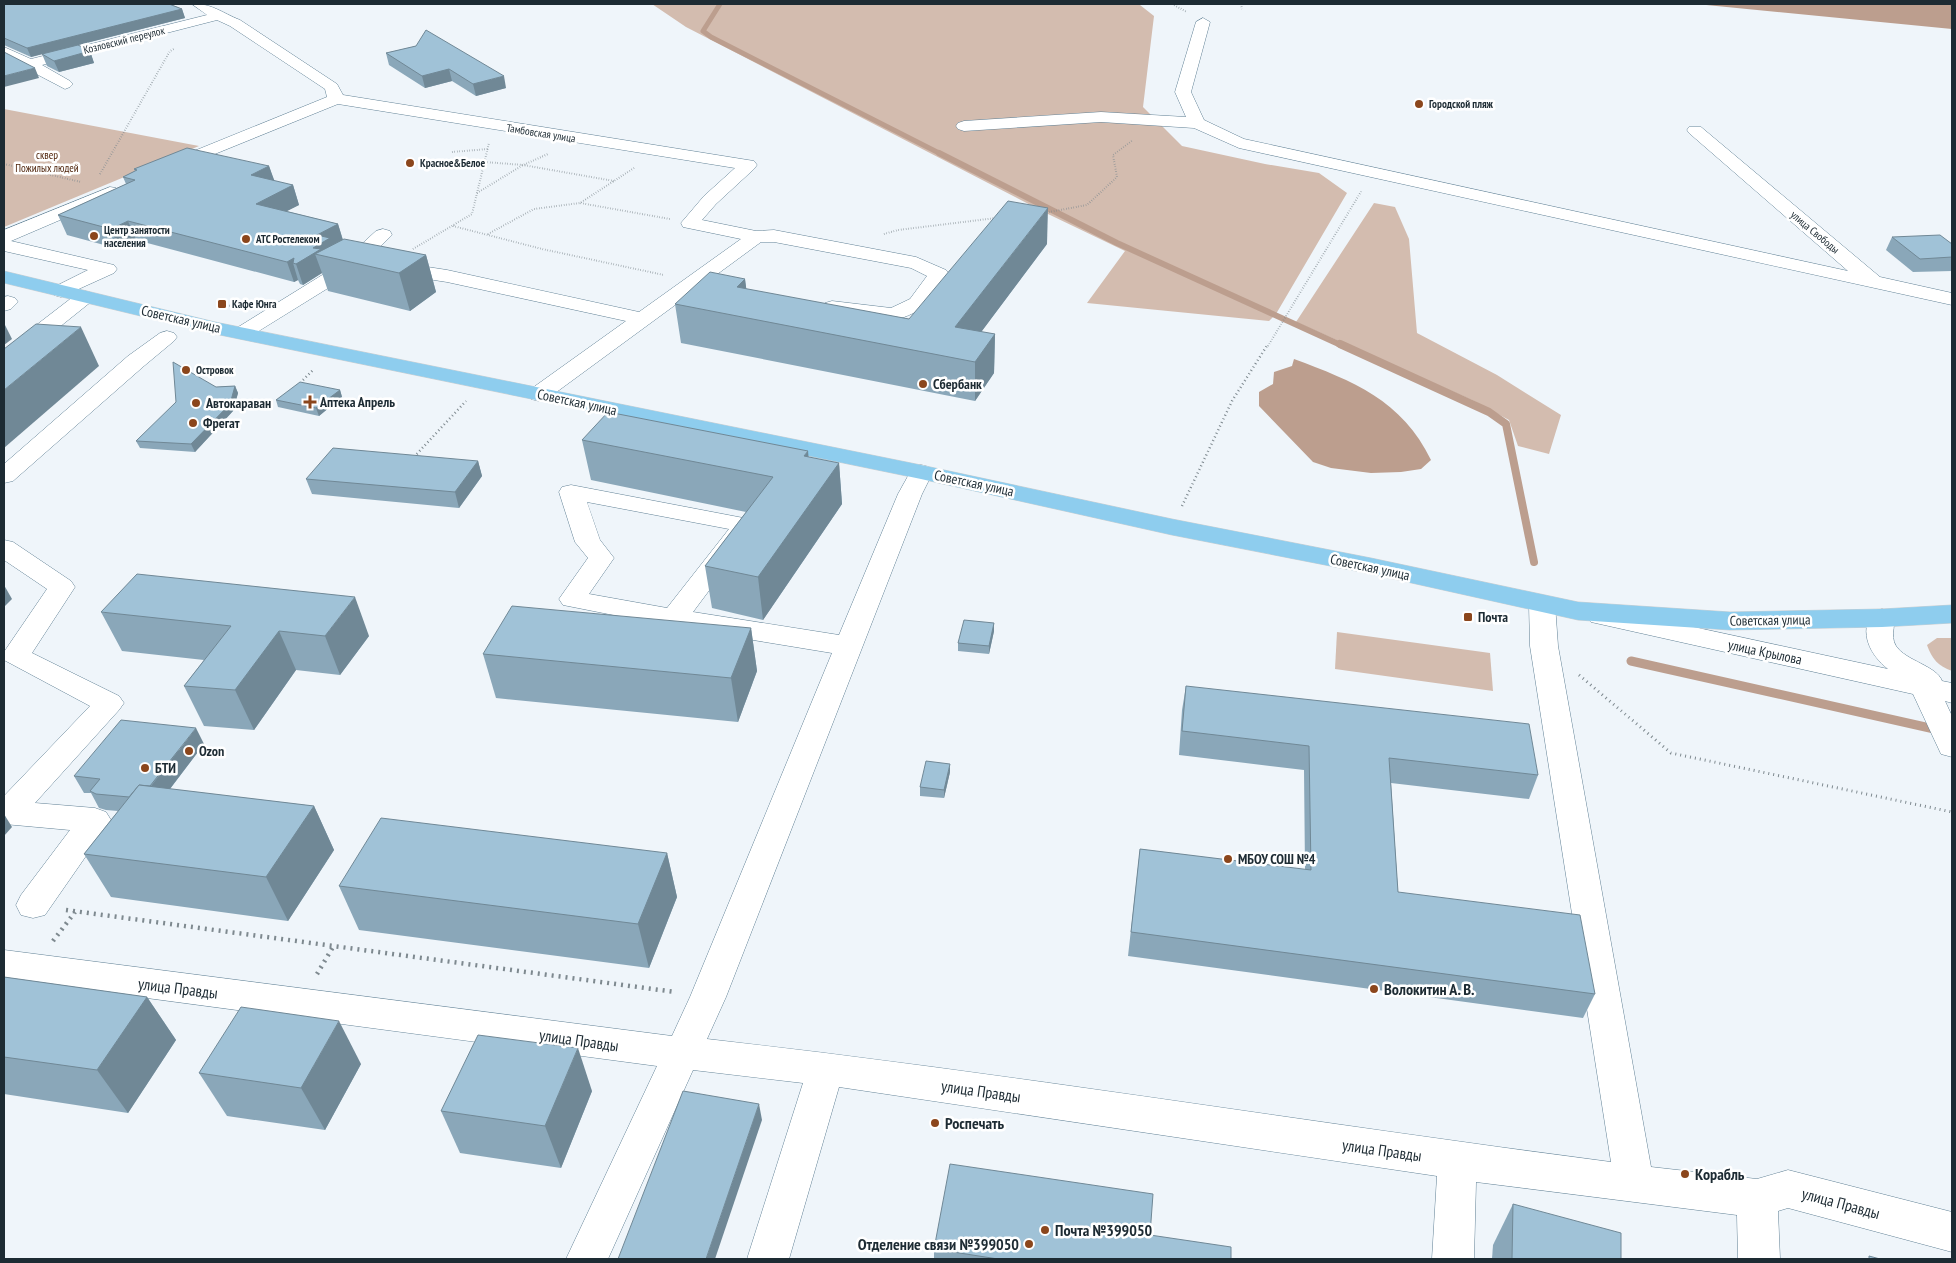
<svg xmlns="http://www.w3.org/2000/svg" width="1956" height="1263" viewBox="0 0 1956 1263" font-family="'PT Sans Narrow',sans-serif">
	<rect width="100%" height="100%" fill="#eff5fa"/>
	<g fill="#d3bcaf">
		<polygon points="652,4 1140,5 1154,16 1143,107 1182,146 1265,164 1319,173 1347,193 1276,314 1269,321 1087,303 1125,251 1048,214 686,27"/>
		<polygon points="4,109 199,146 4,227"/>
		<polygon points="1374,203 1395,207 1409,239 1417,333 1497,375 1561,415 1549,454 1518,446 1509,420 1472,400 1296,322"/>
		<polygon points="1337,632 1490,653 1493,691 1335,669"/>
		<path d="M1937,638H1952V671C1938,666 1932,659 1927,645Z"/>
	</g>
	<g fill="#bc9e8e">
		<polygon points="1696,4 1952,4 1952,29"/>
		<path d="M1294,359C1353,381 1402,400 1431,460L1421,469L1401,472L1371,473L1331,468L1313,462L1259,406V392L1273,384L1274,372L1292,366Z"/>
	</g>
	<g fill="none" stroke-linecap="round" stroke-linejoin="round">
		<polyline stroke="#bc9e8e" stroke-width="5" points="720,4 703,31 711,37 941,154"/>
		<polyline stroke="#bc9e8e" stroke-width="6" points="939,153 1117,243 1343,346"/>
		<polyline stroke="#bc9e8e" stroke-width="8" points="1340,344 1489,412 1506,424 1534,562"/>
		<polyline stroke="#bc9e8e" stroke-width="9" points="1631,661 1952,733"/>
		<defs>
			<g id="minor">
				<path d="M192,4C212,3 222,13 240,20L337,84L343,95L754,161L757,165L754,169L716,204L702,220L756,231L774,230L916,257L946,270L949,274C932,298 924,313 894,320L832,313L825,311L822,307L825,303L832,301L891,308L910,299L927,276L911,268L774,242H761L547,399L539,401L531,399L528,394L531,389L626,321L447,282L395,274L388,272L385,268L388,264L395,262L447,270L639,312L741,239L683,227L681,223L704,196L735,168L338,104L173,171L167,170L164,166L167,162L327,97L325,89L230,26L217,20L42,65L70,81L73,84L70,87L65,89L4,57V47L31,59L207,15Z"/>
				<polygon points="1203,18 1210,22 1191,92 1204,120 1244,139 1848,271 1689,133 1687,130 1689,127 1701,127 1880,277 1952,293 1952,305 1239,148 1194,128 1101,122 964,131 958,129 956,126 958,123 964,121 1101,112 1186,117 1175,92 1196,22"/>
				<polygon points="110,187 116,188 119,192 116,196 11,241 114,265 117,269 114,273 61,297 54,295 51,291 54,287 88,270 4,251 4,230"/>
				<polygon points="383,229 390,231 392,235 354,272 249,337 242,339 235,337 232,333 235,329 340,264 376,231"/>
				<polygon points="85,291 92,293 95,297 92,301 12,365 4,366 4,350 78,293"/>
				<polygon points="8,296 15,298 18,302 11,309 4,311 4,297"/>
				<polygon points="167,331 174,333 177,337 174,341 144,366 13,481 4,483 4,464 128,356 160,333"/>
				<path d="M921,465L929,467L933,472L922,494L726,997L707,1039C1009,1073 1310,1123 1611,1162L1530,646L1529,604L1532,598L1542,595L1552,598L1555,604L1558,646L1651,1167L1757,1179L1788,1170L1952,1212V1252L1788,1208L1778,1211L1780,1259H1738L1737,1215L1476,1182L1474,1259H1432L1437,1176L839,1087L789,1259H747L803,1083L693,1070L608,1259H566L657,1066L4,979V950L672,1036L690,997L832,653L674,627L563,605L559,599L588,558L575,542L559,492L562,487L571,485L754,520L758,525L693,612L839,635L898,494L913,467ZM587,502L729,529L667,608L589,594L614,558L600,540Z"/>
				<polygon points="4,540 13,542 71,581 75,587 32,653 119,696 124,703 119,710 35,803 95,808 106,812 111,820 45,915 33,918 21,915 16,905 21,895 70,830 4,824 4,796 90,706 4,660 4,652 47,589 4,560"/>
				<path d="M1601,607L1888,669C1870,655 1859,633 1872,612L1882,609L1892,612C1898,622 1889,635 1896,646C1906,661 1937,666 1942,681L1952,683V703L1945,701L1952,716V757L1941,754L1913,694L1591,622L1587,616L1591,610Z"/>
			</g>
			<polygon id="major" points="4,271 215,322 921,465 1172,519 1371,558 1578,602 1730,612 1882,609 1952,605 1952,623 1882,627 1730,630 1578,620 1371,574 1172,535 921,479 215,334 4,283"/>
		</defs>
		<use href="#minor" stroke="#628296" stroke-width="1"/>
		<use href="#major" stroke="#cdd0d2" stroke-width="1"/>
		<g stroke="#7e898f" stroke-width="2" stroke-dasharray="0.5 2" stroke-linecap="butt">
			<polyline points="1172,4 1187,12"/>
			<polyline points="1241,4 1242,9"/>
			<polyline points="452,152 488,149"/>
			<polyline points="485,162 523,165 614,181"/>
			<polyline points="4,164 81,182"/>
			<polyline points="634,168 580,203 670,219"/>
			<polyline points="100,174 170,51 174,49"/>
			<polyline points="477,193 523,165 548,154"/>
			<polyline points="1044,213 1087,205 1117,177 1113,155 1133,140"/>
			<polyline points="453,226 542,249 664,275"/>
			<polyline points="488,234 534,209 580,203"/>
			<polyline points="884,234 898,230 996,218"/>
			<polyline points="413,249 472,214 489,143"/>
			<polyline points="222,304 239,308"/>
			<polyline points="1268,346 1362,190"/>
		</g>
		<g stroke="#7e898f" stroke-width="2.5" stroke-dasharray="1 3" stroke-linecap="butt">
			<polyline points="303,380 313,370"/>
			<polyline points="414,457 466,401"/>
			<polyline points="1182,506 1232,401 1268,344"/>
		</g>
		<polyline stroke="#7e898f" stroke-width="3" stroke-dasharray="1 4" stroke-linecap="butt" points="1579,675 1671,753 1952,812"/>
		<g stroke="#7e898f" stroke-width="4.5" stroke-dasharray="2 5" stroke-linecap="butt">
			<polyline points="66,910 675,992"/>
			<polyline points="53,941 75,912"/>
			<polyline points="317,974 333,947"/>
		</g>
		<use href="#minor" fill="#fff" fill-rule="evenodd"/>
		<use href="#major" fill="#8ecdee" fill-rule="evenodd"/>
	</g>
	<g fill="#8aa7b9">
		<polygon points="4,4 170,4 182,9 185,18 78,45 90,51 94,63 59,72 47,66 42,54 31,57 4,45"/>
		<polygon points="416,46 506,88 476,96 452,81 425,88 389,65 386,53"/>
		<polygon points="269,166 274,181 293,185 299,205 286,211 338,224 343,240 426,255 436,292 410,311 328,291 322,273 303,285 300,284 298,280 294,282 136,240 119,249 67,235 58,215 126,184 123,177 135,171 134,169"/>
		<polygon points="1892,237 1952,244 1952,271 1913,272 1886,250"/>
		<polygon points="1047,244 981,332 995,334 994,373 975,401 681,343 675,304 745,279 746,289 909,319"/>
		<polygon points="235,386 238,393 233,411 195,452 140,448 136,441 216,387"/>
		<polygon points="340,390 342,397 319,416 278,407 276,400"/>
		<polygon points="582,440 809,457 839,463 842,504 763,620 712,608 705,566 746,512 591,480"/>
		<polygon points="478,461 482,476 459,508 312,494 306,479"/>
		<polygon points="101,612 369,636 340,675 296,670 254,730 204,726 184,686 204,660 122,651"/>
		<polygon points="994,623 994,631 989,654 958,651 958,643"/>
		<polygon points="751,628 757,671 738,722 496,698 483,654"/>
		<polygon points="1186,686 1538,775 1529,799 1391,783 1398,892 1595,994 1583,1018 1128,956 1140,849 1305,870 1304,770 1179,755 1182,710"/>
		<polygon points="204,744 170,789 314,806 334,850 288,921 111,897 84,854 118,811 106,810 99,808 91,793 84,793 74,776"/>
		<polygon points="950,772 944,798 920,796 920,787"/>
		<polygon points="667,853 677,897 649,968 359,930 339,886"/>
		<polygon points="4,977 147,997 176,1040 128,1113 4,1094"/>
		<polygon points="361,1064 325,1130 227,1116 199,1073"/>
		<polygon points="592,1091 561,1168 460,1153 441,1111"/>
		<polygon points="1513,1204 1621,1259 1492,1259 1493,1245"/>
		<polygon points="1150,1235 1231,1259 934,1259 934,1249"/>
	</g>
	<g fill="#708896">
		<polygon points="182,9 185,18 31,57 27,48"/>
		<polygon points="90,51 94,63 59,72 54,61"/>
		<polygon points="35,68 39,78 4,87 4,76"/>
		<polygon points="449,69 452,81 425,88 422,76"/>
		<polygon points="504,76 506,88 476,96 473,84"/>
		<polygon points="269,166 276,185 251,175"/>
		<polygon points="293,185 299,205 262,224 256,204"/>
		<polygon points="1048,208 1047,244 961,359 955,327"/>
		<polygon points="128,221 136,240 119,249 111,229"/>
		<polygon points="338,224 344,244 315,254 322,273 303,285 296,264 293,263 298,280 294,282 287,262 313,248 317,235"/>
		<polygon points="426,255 436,292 410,311 399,273"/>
		<polygon points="745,279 750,317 737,287"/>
		<polygon points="4,323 12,339 4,345"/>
		<polygon points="81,327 99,366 4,448 4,390"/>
		<polygon points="995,334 994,373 975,401 975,362"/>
		<polygon points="235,386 238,393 233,411 195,452 191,444"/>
		<polygon points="340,390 342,397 319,416 316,408"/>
		<polygon points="808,451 812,492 804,456"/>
		<polygon points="478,461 482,476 459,508 455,492"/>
		<polygon points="839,463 842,504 763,620 758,577"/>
		<polygon points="4,585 12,599 4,607"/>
		<polygon points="355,597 369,636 340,675 325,636"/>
		<polygon points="994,623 994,631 989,654 989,646"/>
		<polygon points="751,628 757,671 738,722 731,678"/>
		<polygon points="279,631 296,670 254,730 235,690"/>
		<polygon points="196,728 204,744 150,815 141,799"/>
		<polygon points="950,764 950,772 944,798 944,790"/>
		<polygon points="314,806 334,850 288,921 266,877"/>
		<polygon points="4,814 12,827 4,836"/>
		<polygon points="667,853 677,897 649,968 638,924"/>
		<polygon points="147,997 176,1040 128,1113 97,1070"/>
		<polygon points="339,1021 361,1064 325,1130 301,1088"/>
		<polygon points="578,1048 592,1091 561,1168 545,1126"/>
		<polygon points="759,1104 762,1120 715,1259 706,1259"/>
	</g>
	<g fill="#a0c2d7" stroke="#708896">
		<polygon points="4,4 169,4 182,9 27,48 4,38"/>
		<polygon points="426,30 504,76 473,84 449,69 422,76 386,53 416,46"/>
		<polygon points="78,45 90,51 54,61 42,54"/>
		<polygon points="4,52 35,68 4,76"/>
		<polygon points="187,148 269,166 251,175 293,185 256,204 338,224 317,235 330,238 313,248 321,249 296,264 293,263 294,258 287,262 128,221 111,229 58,215 135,180 123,177 137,170 134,169"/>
		<polygon points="1008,201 1048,208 955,327 995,334 975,362 675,304 710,272 745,279 737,287 909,319"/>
		<polygon points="1940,235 1952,244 1952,257 1920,259 1892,237"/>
		<polygon points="344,239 426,255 399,273 315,254"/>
		<polygon points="36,324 81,327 4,390 4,349"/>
		<polygon points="173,362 216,387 235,386 230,404 191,444 136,441 176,402"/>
		<polygon points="300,382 340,390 316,408 276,400"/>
		<polygon points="608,412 808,451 804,456 839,463 758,577 705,566 773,477 582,440"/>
		<polygon points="333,448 478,461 455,492 306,479"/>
		<polygon points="137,574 355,597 325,636 279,631 235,690 184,686 231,626 101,612"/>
		<polygon points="512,606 751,628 731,678 483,654"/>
		<polygon points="964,620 994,623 989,646 958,643"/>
		<polygon points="1186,686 1529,724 1538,775 1389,758 1398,892 1580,915 1595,994 1131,932 1140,849 1311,870 1309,746 1182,731"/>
		<polygon points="121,720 196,728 150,786 139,785 129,797 96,794 90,791 100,779 74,776"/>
		<polygon points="926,761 950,764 944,790 920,787"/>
		<polygon points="139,785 314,806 266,877 84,854"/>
		<polygon points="381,818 667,853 638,924 339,886"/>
		<polygon points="4,977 147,997 97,1070 4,1057"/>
		<polygon points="241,1007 339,1021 301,1088 199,1073"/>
		<polygon points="478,1035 578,1048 545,1126 441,1111"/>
		<polygon points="683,1091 759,1104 706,1259 618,1259"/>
		<polygon points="950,1164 1153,1194 1150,1235 1231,1247 1231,1259 998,1259 934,1249"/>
		<polygon points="1513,1204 1621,1233 1621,1259 1512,1259"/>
		<polygon points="1869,1256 1880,1259 1869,1259"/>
	</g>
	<g fill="#8b461c" stroke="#fff" stroke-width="2">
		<circle cx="1419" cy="104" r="5"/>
		<circle cx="410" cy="163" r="5"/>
		<circle cx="94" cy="236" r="5"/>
		<circle cx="246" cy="239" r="5"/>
		<rect x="217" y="299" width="10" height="10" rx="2.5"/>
		<circle cx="186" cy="370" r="5"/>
		<circle cx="923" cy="384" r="5"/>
		<path d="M307.5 394.5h5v5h5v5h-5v5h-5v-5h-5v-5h5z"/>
		<circle cx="196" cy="403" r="5"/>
		<circle cx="193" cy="423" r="5"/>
		<rect x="1463" y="612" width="10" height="10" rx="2.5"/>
		<circle cx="189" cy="751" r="5"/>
		<circle cx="145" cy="768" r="5"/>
		<circle cx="1228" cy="859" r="5"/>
		<circle cx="1374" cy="989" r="5"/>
		<circle cx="935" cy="1123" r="5"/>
		<circle cx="1685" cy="1174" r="5"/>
		<circle cx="1045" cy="1230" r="5"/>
		<circle cx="1029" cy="1244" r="5"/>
	</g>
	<g text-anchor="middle" stroke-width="5" stroke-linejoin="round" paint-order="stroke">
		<g font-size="11" fill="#1d2b33" stroke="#fff">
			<text transform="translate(124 40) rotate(-14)" y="4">Козловский переулок</text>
			<text transform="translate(541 133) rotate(9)" y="4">Тамбовская улица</text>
			<text transform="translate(1815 232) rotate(40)" y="4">улица Свободы</text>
		</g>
		<g font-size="11" font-weight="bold" fill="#1d2b33" stroke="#fff" text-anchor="start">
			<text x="1429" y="108">Городской пляж</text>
			<text x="420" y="167">Красное&amp;Белое</text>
			<text x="104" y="234">Центр занятости<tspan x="104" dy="13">населения</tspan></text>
			<text x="256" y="243">АТС Ростелеком</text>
			<text x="232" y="308">Кафе Юнга</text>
			<text x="196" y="374">Островок</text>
		</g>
		<g font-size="11" fill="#4f250c" stroke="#fff">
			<text x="47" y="159">сквер<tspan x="47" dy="13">Пожилых людей</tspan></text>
		</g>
		<g font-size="14" fill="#1d2b33" stroke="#fff">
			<text transform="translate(181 319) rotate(13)" y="5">Советская улица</text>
			<text transform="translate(577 402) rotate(12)" y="5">Советская улица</text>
			<text transform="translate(974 483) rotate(12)" y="5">Советская улица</text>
			<text transform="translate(1370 567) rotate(12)" y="5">Советская улица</text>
			<text transform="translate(1770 620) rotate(-1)" y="5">Советская улица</text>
			<text transform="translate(1765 652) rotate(12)" y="5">улица Крылова</text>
		</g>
		<g font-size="14" font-weight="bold" fill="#1d2b33" stroke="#fff" text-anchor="start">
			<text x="933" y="389">Сбербанк</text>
			<text x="320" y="407">Аптека Апрель</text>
			<text x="206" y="408">Автокараван</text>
			<text x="203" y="428">Фрегат</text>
			<text x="1478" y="622">Почта</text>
			<text x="199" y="756">Ozon</text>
			<text x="155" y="773">БТИ</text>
			<text x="1238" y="864">МБОУ СОШ №4</text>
		</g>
		<g font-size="16" fill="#1d2b33" stroke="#fff">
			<text transform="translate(178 988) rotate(7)" y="6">улица Правды</text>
			<text transform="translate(579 1040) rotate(8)" y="6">улица Правды</text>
			<text transform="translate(981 1091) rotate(8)" y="6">улица Правды</text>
			<text transform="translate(1382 1150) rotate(8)" y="6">улица Правды</text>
			<text transform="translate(1841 1203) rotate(15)" y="6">улица Правды</text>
		</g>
		<g font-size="16" font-weight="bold" fill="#1d2b33" stroke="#fff" text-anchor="start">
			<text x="1384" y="995">Волокитин А. В.</text>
			<text x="945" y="1129">Роспечать</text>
			<text x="1695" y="1180">Корабль</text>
			<text x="1055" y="1236">Почта №399050</text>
			<text x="1019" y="1250" text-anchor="end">Отделение связи №399050</text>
		</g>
	</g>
	<rect width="1956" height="1263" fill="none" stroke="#1d2b33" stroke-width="10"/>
</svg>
